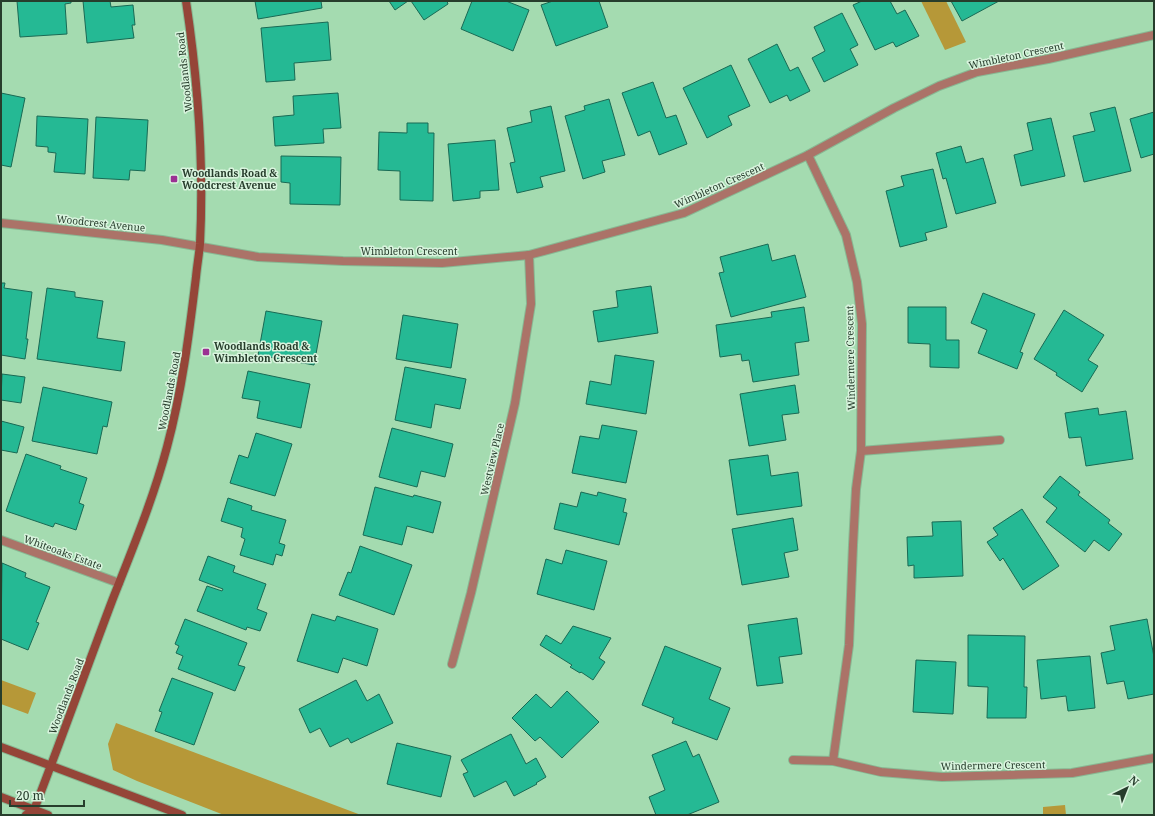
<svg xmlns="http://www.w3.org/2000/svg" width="1155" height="816" viewBox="0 0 1155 816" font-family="'Noto Serif',serif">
	<rect width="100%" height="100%" fill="#a4dbb0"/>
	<g fill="#b69838">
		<polygon points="921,1 946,1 966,42 945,50"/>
		<polygon points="1,680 36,693 28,714 1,704"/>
		<polygon points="116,723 361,815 224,815 137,781 113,770 108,744"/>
		<polygon points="1065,805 1066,815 1043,815 1043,807"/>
	</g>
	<g fill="#25b994" stroke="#196a54">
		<polygon points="17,1 71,1 71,3 65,4 67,34 20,37"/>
		<polygon points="83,1 110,1 111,7 133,5 135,25 132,25 134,38 87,43"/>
		<polygon points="255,1 321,1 322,8 258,19"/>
		<polygon points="389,1 408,1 395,10"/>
		<polygon points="411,1 447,1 448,4 424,20"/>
		<polygon points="472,1 506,1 529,10 513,51 461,29"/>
		<polygon points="553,1 599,1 608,27 556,46 541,5"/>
		<polygon points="862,1 890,1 897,14 905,10 919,36 896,47 893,42 875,50 853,5"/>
		<polygon points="951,1 999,1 962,21"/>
		<polygon points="842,13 858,45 850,49 858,65 824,82 812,58 825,51 814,27"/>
		<polygon points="328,22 331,60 294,63 295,80 266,82 261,28"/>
		<polygon points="777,44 790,71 798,67 810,91 790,101 787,95 770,103 748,59"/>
		<polygon points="731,65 750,106 728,116 732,125 707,138 683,88"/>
		<polygon points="653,82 666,118 676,115 687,144 659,155 650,131 638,136 622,93"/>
		<polygon points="1,93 25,98 11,167 1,165"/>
		<polygon points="338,93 341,128 323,129 324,143 275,146 273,117 294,115 293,96"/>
		<polygon points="609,99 625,155 602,161 605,172 583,179 565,116 585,110 584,106"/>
		<polygon points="551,106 565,171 540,177 543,187 517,193 510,163 515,162 507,128 532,122 530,111"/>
		<polygon points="1115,107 1131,171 1084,182 1073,136 1095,131 1090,113"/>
		<polygon points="1154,112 1154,154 1141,158 1130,119"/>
		<polygon points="37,116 88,119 85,174 54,172 56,153 48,152 48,147 36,146"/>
		<polygon points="96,117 148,120 145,171 130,170 129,180 93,178"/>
		<polygon points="1051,118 1065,176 1021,186 1014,155 1033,150 1027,123"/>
		<polygon points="407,123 428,123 428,133 434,133 433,201 400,200 400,171 378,170 379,132 407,133"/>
		<polygon points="495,140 499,190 480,191 480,198 453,201 448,144"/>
		<polygon points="961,146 966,163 983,158 996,203 956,214 946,178 943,179 936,153"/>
		<polygon points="281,156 341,157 340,205 290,204 290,183 281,182"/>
		<polygon points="933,169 947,227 925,233 927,240 900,247 886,191 904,186 901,176"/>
		<polygon points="768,244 772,261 795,255 806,297 731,317 719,273 724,272 720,257"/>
		<polygon points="1,283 5,283 4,288 32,292 26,339 28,339 25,359 1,355"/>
		<polygon points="651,286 658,333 598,342 593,311 618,307 616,291"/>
		<polygon points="47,288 75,292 75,297 103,301 97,338 125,342 121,371 37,359"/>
		<polygon points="983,293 1035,314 1020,352 1023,353 1017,369 978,353 987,330 971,323"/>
		<polygon points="804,307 809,341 795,343 799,375 753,382 749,360 742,361 741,354 720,357 716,325 772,317 771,312"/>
		<polygon points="908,307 946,307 946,340 959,340 959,368 930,367 930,344 908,343"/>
		<polygon points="1064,310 1104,335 1088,360 1098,366 1082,392 1056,375 1057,373 1034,359"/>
		<polygon points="266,311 322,321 314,365 258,355"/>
		<polygon points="403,315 458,324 451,368 396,359"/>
		<polygon points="615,355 654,361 646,414 586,404 590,381 611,385"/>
		<polygon points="405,367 466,379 460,409 435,404 431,428 395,420"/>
		<polygon points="248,371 310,384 301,428 257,418 260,401 242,398"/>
		<polygon points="2,374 25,377 21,403 1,400"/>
		<polygon points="795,385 799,413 782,415 786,440 749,446 740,394"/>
		<polygon points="43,387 112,402 107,427 103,426 97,454 32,441"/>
		<polygon points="1098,408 1099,415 1126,411 1133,459 1086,466 1081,437 1069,438 1065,413"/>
		<polygon points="1,421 24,427 17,453 1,450"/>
		<polygon points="602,425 637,431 626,483 572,473 580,436 599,439"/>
		<polygon points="392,428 453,444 445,477 421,471 417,487 379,477"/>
		<polygon points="256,433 292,444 275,496 230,483 239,455 248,458"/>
		<polygon points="26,454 61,466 60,469 87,478 79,503 84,505 76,530 55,523 53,527 6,511"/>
		<polygon points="768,455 771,476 798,472 802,506 737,515 729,460"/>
		<polygon points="1060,476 1080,492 1078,495 1110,520 1108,523 1122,534 1109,551 1094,540 1085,552 1046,522 1057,508 1043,497"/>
		<polygon points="375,487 413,497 414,495 441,502 433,533 407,526 402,545 363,535"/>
		<polygon points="581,492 597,496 598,492 626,499 623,512 627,513 619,545 554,529 560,503 577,507"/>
		<polygon points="228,498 252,506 251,510 286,520 279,543 285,545 282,556 276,554 273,565 240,555 245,539 241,537 243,528 221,521"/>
		<polygon points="1022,509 1059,566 1023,590 1003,558 1000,561 987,542 998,535 993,528"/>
		<polygon points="793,518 798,550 784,553 789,577 742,585 732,529"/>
		<polygon points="961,521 963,576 914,578 914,565 908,566 907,537 933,536 932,522"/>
		<polygon points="360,546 412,565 394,615 339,595 348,572 351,573"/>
		<polygon points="566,550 607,561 594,610 537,594 546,559 562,564"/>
		<polygon points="208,556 235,566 233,572 266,584 257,609 267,613 260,631 247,627 246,630 197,611 207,586 222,591 223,589 199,580"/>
		<polygon points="2,563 26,573 25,577 50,587 36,622 39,623 28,650 1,639"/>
		<polygon points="312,614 335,621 337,616 378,629 367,666 343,658 338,673 297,661"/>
		<polygon points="797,618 802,654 779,657 783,683 757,686 748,625"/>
		<polygon points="185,619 247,643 238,665 245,667 235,691 178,669 183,656 176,653 179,646 175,644"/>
		<polygon points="1147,619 1154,657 1154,694 1128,699 1124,681 1107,684 1101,653 1115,650 1110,626"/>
		<polygon points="573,626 611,638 599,658 605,662 593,680 581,672 580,673 570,667 572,665 540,645 546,635 561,644"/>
		<polygon points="968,635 1025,636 1024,687 1027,687 1026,718 987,718 988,687 968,686"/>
		<polygon points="665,646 721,668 709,699 730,708 717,740 672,723 674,718 642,705"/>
		<polygon points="1090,656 1095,708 1068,711 1066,696 1041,699 1037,660"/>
		<polygon points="916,660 956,662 953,714 913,712"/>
		<polygon points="172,678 213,693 194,745 155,731 162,712 159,711"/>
		<polygon points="356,680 367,701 379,694 393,723 351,743 348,738 330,747 320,728 310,733 299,709"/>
		<polygon points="567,691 599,722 562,758 540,737 535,741 512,718 536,694 551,708"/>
		<polygon points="511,734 526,764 536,758 546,777 536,783 537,784 514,796 506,781 474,797 463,774 468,772 461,760"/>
		<polygon points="686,741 693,757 699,754 719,802 687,815 656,815 649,797 665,790 652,755"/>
		<polygon points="397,743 451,756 441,797 387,784"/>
	</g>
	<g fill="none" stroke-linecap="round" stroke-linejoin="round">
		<defs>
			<g id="street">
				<polyline points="808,155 846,235 857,282 862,324 861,451 856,489 853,545 849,645 833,761"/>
				<polyline points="1,223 162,240 258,257 343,261 442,263 529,255 684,213 808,155 894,108 939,86 977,72 1048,59 1154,35"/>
				<polyline points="861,451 1000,440"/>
				<polyline points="1,540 119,583"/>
				<polyline points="452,664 471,593 515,403 531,304 529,255"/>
				<polyline points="793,760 833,761 881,772 942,777 1072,773 1154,758"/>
			</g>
			<g id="secondary">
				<polyline points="1,747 182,815"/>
				<polyline points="1,797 48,815"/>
				<path d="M26,815L34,810C61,740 86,670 112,601C132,550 153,500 167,447C182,391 189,335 196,277C197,266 199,255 200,244C204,163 198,81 186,1"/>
			</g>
		</defs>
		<use href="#street" stroke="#88b893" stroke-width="10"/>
		<use href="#secondary" stroke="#88b893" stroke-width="10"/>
		<use href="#street" stroke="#ab7368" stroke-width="8"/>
		<use href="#secondary" stroke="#954538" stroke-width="8"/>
	</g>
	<g fill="#9b3193" stroke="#d9f4de" stroke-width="1.5">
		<rect x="170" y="175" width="8" height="8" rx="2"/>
		<rect x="202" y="348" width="8" height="8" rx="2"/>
	</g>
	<g text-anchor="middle" stroke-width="3" stroke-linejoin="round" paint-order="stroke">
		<g font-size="10" fill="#273d2c" stroke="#d9f4de">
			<text transform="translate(1016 55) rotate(-12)" y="4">Wimbleton Crescent</text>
			<text transform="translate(184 72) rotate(-96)" y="4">Woodlands Road</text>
			<text transform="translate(719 185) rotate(-24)" y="4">Wimbleton Crescent</text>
			<text transform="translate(101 223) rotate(6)" y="4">Woodcrest Avenue</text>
			<text x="409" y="255">Wimbleton Crescent</text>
			<text transform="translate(850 358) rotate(-91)" y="4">Windermere Crescent</text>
			<text transform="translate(169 391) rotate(-79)" y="4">Woodlands Road</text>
			<text transform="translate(492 459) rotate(-77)" y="4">Westview Place</text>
			<text transform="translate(63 552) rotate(20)" y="4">Whiteoaks Estate</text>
			<text transform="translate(66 696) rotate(-69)" y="4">Woodlands Road</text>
			<text transform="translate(993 765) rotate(-1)" y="4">Windermere Crescent</text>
		</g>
		<g font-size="10" font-weight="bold" fill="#273d2c" stroke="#d9f4de" text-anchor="start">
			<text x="182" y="177">Woodlands Road &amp;<tspan x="182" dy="12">Woodcrest Avenue</tspan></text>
			<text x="214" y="350">Woodlands Road &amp;<tspan x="214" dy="12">Wimbleton Crescent</tspan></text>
		</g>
	</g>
	<rect width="1155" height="816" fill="none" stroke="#273d2c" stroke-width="4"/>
	<g transform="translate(1127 788) rotate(43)" stroke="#d9f4de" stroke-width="3" paint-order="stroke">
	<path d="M0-3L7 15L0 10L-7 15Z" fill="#273d2c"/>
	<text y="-6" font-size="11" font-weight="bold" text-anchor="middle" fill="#273d2c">N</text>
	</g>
	<path d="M10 800v6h74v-6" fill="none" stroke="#273d2c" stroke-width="2"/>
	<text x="16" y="800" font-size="12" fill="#273d2c" stroke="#d9f4de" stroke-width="3" paint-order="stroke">20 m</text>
</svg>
